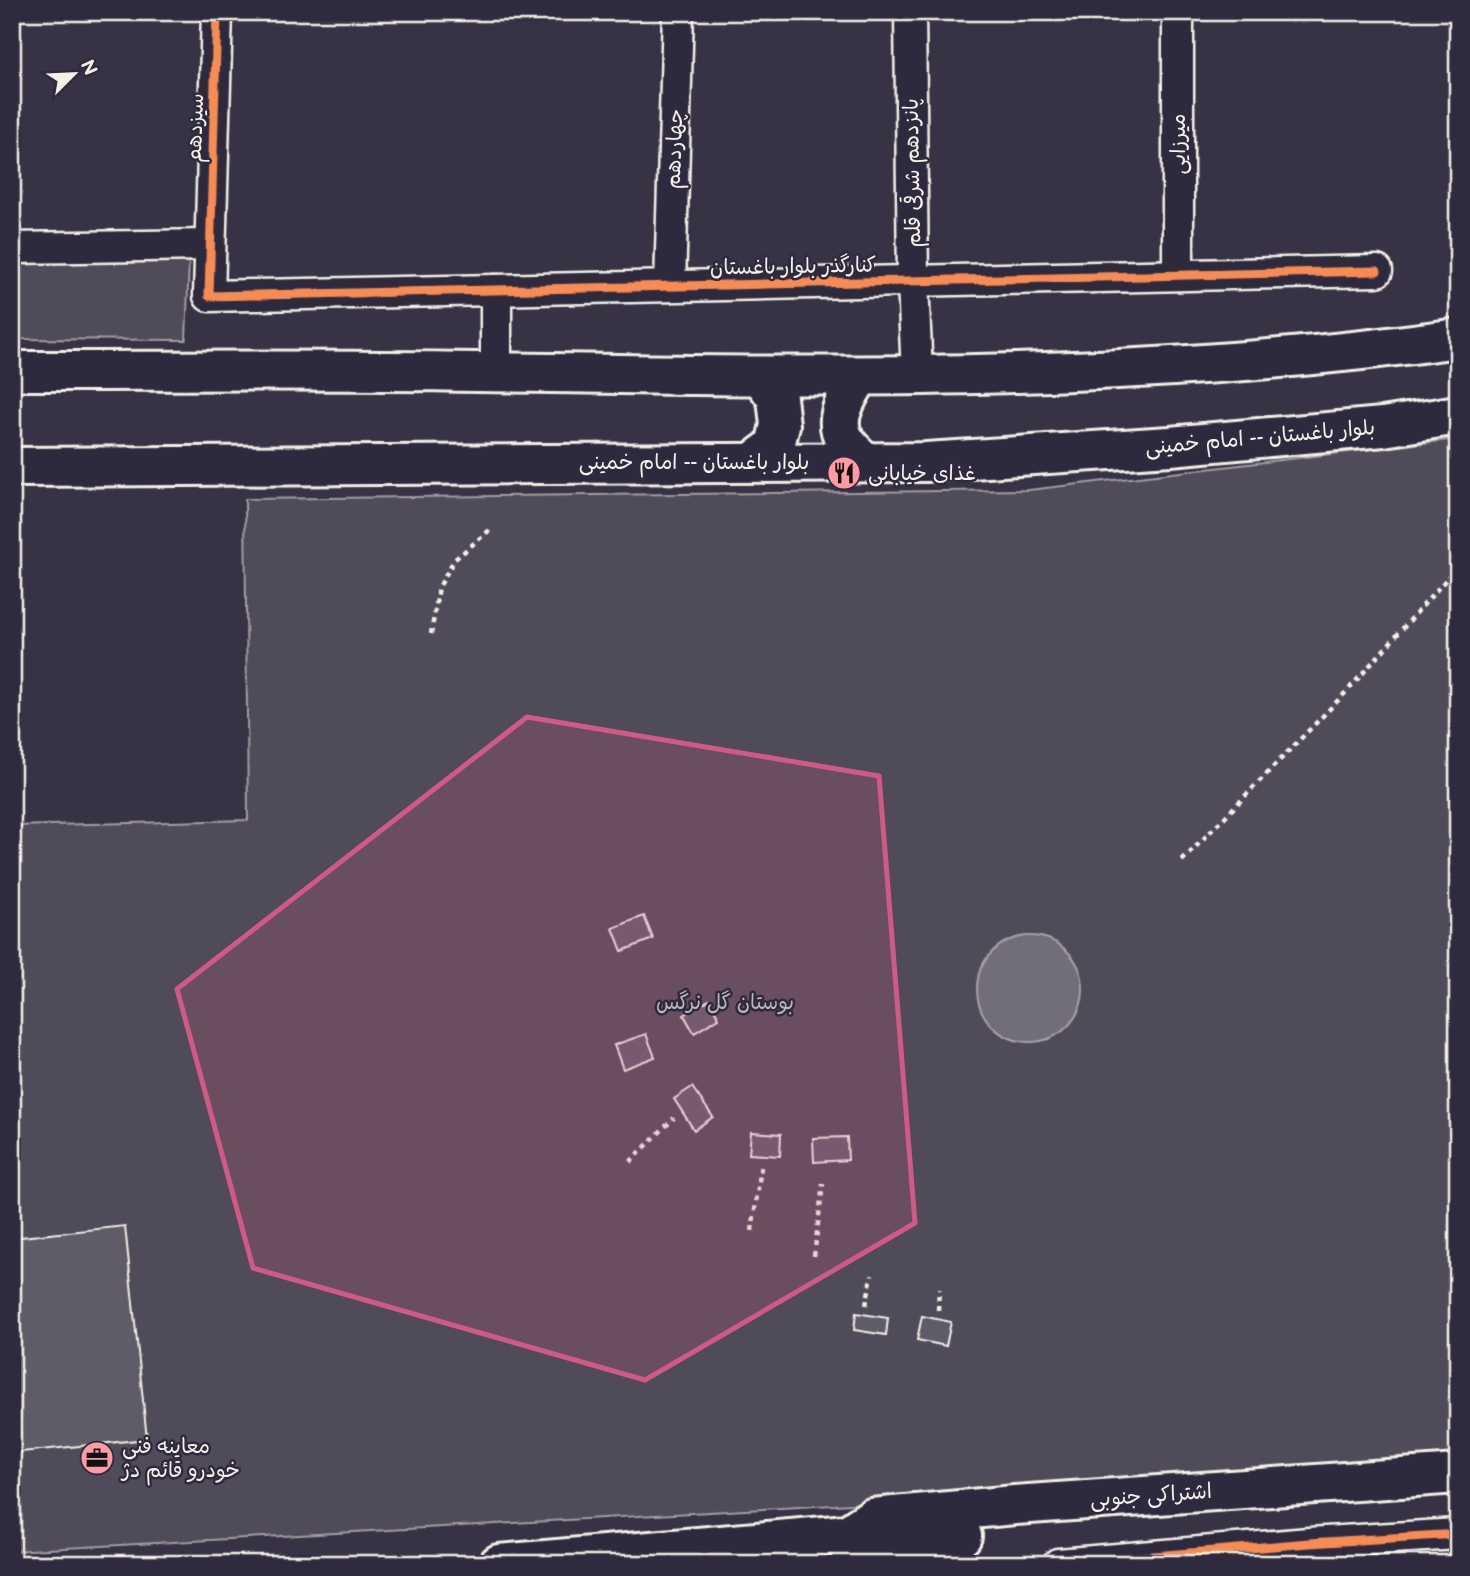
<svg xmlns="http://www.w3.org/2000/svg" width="1470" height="1576" viewBox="0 0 1470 1576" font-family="'Balsamiq Sans','Playpen Sans Arabic',sans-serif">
	<rect width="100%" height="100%" fill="#373244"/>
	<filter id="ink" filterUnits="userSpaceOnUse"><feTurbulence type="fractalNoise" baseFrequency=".0143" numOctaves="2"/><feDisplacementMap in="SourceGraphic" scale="14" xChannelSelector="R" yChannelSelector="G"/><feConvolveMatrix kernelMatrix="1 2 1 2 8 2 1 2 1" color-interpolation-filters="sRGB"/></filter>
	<g filter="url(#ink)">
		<g fill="#504b59" stroke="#a29ea0" stroke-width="2">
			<polygon points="189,261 186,340 12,339 12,264"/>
			<polygon points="1458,439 1458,1470 12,1551 12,826 248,820 245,499 1029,490"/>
		</g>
		<circle fill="#726e77" stroke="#a6a2a4" stroke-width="2" cx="1030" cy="989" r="53"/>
		<g fill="#5f5c67" stroke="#f4f1e8" stroke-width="2">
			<polygon points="644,916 653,939 622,951 613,928"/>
			<polygon points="709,1000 719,1018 694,1033 684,1015"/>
			<polygon points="646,1034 655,1057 623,1069 614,1045"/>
			<polygon points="692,1087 713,1117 694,1130 674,1099"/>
			<polygon points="751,1132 781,1134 780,1156 749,1154"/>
			<polygon points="847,1137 848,1160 814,1162 813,1138"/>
			<polygon points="125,1226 147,1439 12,1453 12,1238"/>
			<polygon points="856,1313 888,1318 886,1335 854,1330"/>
			<polygon points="922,1316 951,1322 946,1346 917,1340"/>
		</g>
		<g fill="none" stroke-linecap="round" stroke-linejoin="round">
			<defs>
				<g id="street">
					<polyline points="217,12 209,296 1377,271"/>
					<polyline points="910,12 913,281 917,376"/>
					<polyline points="12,248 209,245"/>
					<polyline points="1178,275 1178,12"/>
					<polyline points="670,286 678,12"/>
					<polyline points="496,372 496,290"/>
					<polyline points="847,1564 848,1534"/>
					<polyline points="1058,1564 1309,1543 1458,1534"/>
				</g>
				<g id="secondary">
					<polyline points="848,1534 873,1546 962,1536"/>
					<polyline points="499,1564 848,1534 872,1518 1015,1505 1458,1474"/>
				</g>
				<g id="primary">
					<path d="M12,371C167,371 323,369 478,372C804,377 1133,384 1458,338"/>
					<path d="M860,376C836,413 828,433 866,462"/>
					<polyline points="753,462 775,446 780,425 777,398 761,376"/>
					<polyline points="12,467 926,462 1170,446 1383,427 1458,415"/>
				</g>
			</defs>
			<use href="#street" stroke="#f4f1e8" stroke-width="35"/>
			<use href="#secondary" stroke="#f4f1e8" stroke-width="44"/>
			<use href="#primary" stroke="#f4f1e8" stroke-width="44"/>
			<g stroke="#f4f1e8" stroke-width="4.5" stroke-dasharray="5 5" stroke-linecap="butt">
				<polyline points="431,634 439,587 454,560 491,529"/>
				<polyline points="1182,861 1349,689 1458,566"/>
				<polyline points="630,1162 674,1118"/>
				<polyline points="752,1231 761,1167"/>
				<polyline points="814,1256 823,1184"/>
				<polyline points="866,1305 872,1275"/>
				<polyline points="938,1310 939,1289"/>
			</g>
			<use href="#street" stroke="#2f2a3d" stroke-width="30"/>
			<use href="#secondary" stroke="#2f2a3d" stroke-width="38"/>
			<use href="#primary" stroke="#2f2a3d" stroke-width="38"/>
			<defs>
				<g id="cycleway">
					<polyline points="217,12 209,296 1377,271"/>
					<polyline points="1058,1564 1309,1543 1458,1534"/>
				</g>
			</defs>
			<use href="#cycleway" stroke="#2f2a3d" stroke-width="13"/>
			<use href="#cycleway" stroke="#f68b52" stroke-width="9"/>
		</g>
	</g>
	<path fill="#d15985" fill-opacity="0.2" stroke="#d15985" stroke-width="5" stroke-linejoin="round" d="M527,717L879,776L915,1223L645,1380L253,1268L177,989Z"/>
	<defs>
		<symbol id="restaurant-disc" viewBox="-11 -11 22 22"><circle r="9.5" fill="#ff9aa2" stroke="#2f2a3d"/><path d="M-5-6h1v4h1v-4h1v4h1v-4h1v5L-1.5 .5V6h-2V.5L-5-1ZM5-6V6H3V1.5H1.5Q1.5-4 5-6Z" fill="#111"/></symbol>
		<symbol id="office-disc" viewBox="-11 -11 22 22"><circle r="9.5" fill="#ff9aa2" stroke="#2f2a3d"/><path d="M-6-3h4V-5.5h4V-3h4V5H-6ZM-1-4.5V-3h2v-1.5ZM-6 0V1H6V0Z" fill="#111"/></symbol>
	</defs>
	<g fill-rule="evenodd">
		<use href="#restaurant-disc" x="825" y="454" width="38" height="38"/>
		<use href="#office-disc" x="78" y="1439" width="38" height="38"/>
	</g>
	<g text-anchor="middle" stroke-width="5" stroke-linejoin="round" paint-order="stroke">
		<g font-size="21" fill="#f4f1e8" stroke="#2f2a3d">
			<text transform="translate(195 128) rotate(-88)" y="7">سیزدهم</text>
			<text transform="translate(1178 144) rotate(-90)" y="7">میرزایی</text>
			<text transform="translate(674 149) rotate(-88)" y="7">چهاردهم</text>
			<text transform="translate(912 173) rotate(-91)" y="7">پانزدهم شرقی قلم</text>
			<text transform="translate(793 266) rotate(-1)" y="7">کنارگذر بلوار باغستان</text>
			<text transform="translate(1260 437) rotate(-5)" y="7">بلوار باغستان -- امام خمینی</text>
			<text x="694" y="469">بلوار باغستان -- امام خمینی</text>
			<text transform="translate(1151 1495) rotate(-4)" y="7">اشتراکی جنوبی</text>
		</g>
		<g font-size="21" fill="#f4f1e8" stroke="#2f2a3d" text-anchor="start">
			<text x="868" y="480">غذای خیابانی</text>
			<text x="122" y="1453">معاینه فنی<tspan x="122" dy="24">خودرو قائم دژ</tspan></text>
		</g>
		<g font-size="21" fill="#bbb7b6" stroke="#2f2a3d">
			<text x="725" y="1009">بوستان گل نرگس</text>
		</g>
	</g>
	<rect width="1470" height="1576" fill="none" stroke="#2f2a3d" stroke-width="42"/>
	<rect x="21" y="21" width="1428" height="1534" fill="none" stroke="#f4f1e8" stroke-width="2.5" filter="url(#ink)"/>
	<g transform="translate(74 74) rotate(66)" stroke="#2f2a3d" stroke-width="5" paint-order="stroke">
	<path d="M0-5L12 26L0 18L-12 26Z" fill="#f4f1e8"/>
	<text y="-10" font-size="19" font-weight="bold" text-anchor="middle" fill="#f4f1e8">N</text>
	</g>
</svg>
